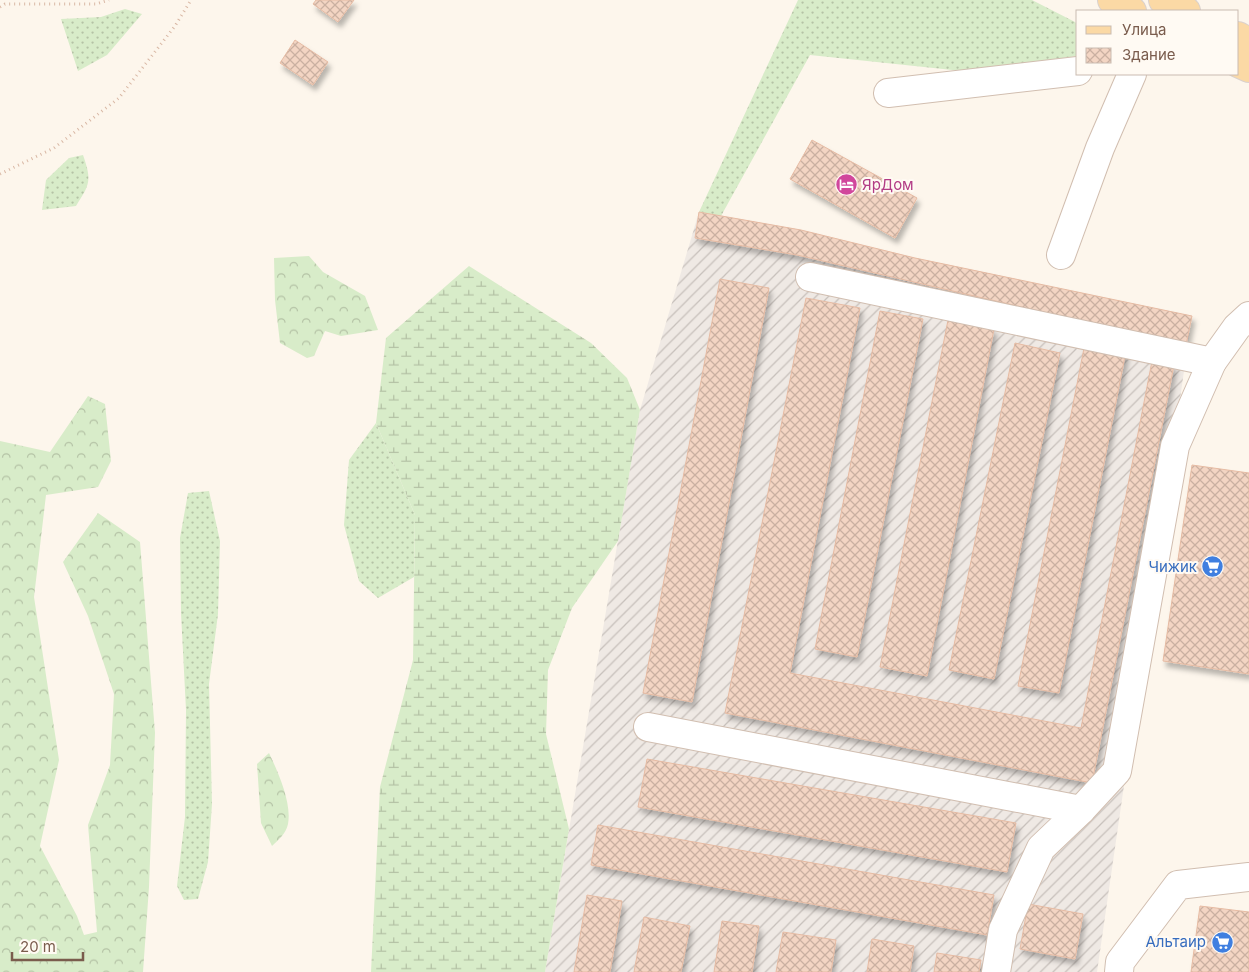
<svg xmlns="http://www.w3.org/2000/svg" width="1249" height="972" viewBox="0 0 1249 972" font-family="Inter,sans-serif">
	<defs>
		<pattern id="industrial-furrows" width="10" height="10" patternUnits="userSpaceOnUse" patternTransform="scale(1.25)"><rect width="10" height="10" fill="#efe9e4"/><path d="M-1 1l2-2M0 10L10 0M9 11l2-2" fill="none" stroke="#c7c0bb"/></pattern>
		<pattern id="grass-dots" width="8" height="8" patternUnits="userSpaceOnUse" patternTransform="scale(1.25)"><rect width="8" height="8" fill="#d8ecc9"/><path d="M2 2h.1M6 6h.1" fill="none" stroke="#b4c2a5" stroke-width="1.8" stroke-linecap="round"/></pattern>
		<pattern id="forest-crowns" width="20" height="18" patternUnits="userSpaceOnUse" patternTransform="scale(1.25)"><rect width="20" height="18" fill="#d8ecc9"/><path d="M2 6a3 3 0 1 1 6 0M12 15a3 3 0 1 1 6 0" fill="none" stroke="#b4c2a5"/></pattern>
		<pattern id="wetland-marsh" width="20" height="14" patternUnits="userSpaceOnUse" patternTransform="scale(1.25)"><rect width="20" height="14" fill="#d8ecc9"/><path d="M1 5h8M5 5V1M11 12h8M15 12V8" fill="none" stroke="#b4c2a5"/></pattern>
		<pattern id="building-cross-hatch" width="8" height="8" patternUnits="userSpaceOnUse" patternTransform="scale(1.25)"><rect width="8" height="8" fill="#f3d5c3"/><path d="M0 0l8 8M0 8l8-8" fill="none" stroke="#cab0a1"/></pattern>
		<filter id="shadow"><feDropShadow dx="3" dy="5.5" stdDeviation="2.5" flood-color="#0004"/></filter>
	</defs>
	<rect width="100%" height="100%" fill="#fdf6ec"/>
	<polygon fill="url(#industrial-furrows)" points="699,212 801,230 915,258 1192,316 1097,972 545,972 640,410"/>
	<g fill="url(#grass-dots)">
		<polygon points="798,0 1032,0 1075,22 1078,25 1078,56 962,71 810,55 721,216 699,212"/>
		<polygon points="125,9 142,14 107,55 78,71 61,19 101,17"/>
		<path d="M83,155C92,181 90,184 76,206L42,210L46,180L69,158Z"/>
		<polygon points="376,423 415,515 414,577 378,598 359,581 344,525 349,460"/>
		<polygon points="209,491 220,541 218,614 209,684 212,804 208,862 198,899 184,900 177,886 185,817 186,710 181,613 180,538 188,493"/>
	</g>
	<g fill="url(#forest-crowns)">
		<polygon points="309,256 323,272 365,296 378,330 341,336 325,331 314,356 307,358 280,343 275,300 274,258"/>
		<polygon points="88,396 105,404 111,461 98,487 46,495 34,597 59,760 40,846 77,916 84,935 97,932 88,825 110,765 114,694 88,616 63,562 98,513 140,542 155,733 149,887 143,972 0,972 0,441 50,452"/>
		<path d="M269,753C278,772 292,803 288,824C286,834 278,840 272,846L261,823L257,764Z"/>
	</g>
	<polygon fill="url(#wetland-marsh)" points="469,266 591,343 627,378 640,410 618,541 572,608 548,670 546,734 569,829 545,972 371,972 380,787 413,660 415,515 376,423 386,338"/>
	<g fill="url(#building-cross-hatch)" stroke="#e6bba3" filter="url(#shadow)">
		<polygon points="316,0 354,0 338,22 313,4"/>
		<polygon points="295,40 328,62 313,85 280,63"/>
		<polygon points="812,140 917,198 895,238 790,179"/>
		<polygon points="699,212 801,230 915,258 1192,316 1186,345 797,255 695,238"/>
		<polygon points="720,279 769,288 692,702 643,693"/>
		<polygon points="806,298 860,308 790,673 1081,728 1152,361 1174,365 1092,783 725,713"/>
		<polygon points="880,311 923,319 857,657 815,649"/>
		<polygon points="948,320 994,329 927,676 880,667"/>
		<polygon points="1015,343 1060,353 994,679 949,670"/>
		<polygon points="1085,343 1126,351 1059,693 1018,686"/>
		<polygon points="1192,465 1249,473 1249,674 1163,661"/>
		<polygon points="647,759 1016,823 1007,872 638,807"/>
		<polygon points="598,825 994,895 987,935 591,865"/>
		<polygon points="587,895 622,901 610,972 574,972"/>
		<polygon points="1028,904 1083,914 1075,959 1020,949"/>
		<polygon points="1200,906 1249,912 1249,972 1191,972"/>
		<polygon points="644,917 690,926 681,972 634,972"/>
		<polygon points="722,921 759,926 752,972 714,972"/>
		<polygon points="783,932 836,940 831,972 776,972"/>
		<polygon points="872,939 914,946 910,972 867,972"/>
		<polygon points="937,953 981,960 979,972 934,972"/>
	</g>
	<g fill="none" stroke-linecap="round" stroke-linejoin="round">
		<defs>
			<g id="minor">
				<polyline points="888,93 1078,71"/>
				<polyline points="1061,255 1100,148 1132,74"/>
				<polyline points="810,277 1212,362"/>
				<polyline points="648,727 1081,810"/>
				<polyline points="996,972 1003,930 1041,848 1081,810 1117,771 1175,446 1212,362 1237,327 1249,316"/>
				<polyline points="1119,972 1120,962 1178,885 1249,877"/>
			</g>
			<g id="major">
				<polyline points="1112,0 1132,11"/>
				<polyline points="1163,0 1186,11"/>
				<polyline points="1238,36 1249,42"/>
				<polyline points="1238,63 1249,68"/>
			</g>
		</defs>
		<use href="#minor" stroke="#d1beb0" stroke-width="30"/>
		<use href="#major" stroke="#dad1cd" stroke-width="30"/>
		<g stroke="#d9b8a5" stroke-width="3" stroke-dasharray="1 4" stroke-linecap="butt">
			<polyline points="0,7 5,4 96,4 109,0"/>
			<polyline points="0,174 54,148 119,98 175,26 191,0"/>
		</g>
		<use href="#minor" stroke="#fff" stroke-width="28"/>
		<use href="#major" stroke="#fbd9a5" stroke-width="28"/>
	</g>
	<defs>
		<symbol id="hotel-disc" viewBox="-11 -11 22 22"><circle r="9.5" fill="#d1479c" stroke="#fffaf3"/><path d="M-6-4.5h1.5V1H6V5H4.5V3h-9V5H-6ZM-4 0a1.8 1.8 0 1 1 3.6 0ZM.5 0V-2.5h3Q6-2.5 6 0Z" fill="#fff"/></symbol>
		<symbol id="supermarket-disc" viewBox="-11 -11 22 22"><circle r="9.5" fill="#3f7fe0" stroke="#fffaf3"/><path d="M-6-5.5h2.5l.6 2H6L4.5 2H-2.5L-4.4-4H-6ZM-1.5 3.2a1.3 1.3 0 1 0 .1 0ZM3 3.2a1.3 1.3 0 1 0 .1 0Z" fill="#fff"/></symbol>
	</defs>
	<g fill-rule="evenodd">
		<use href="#hotel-disc" x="834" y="172" width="25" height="25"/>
		<use href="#supermarket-disc" x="1200" y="554" width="25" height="25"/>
		<use href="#supermarket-disc" x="1210" y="930" width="25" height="25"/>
	</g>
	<g text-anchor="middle" stroke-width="4" stroke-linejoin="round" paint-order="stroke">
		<g font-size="15" fill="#b23c85" stroke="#fffaf3" text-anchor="start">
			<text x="862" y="190">ЯрДом</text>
		</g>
		<g font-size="15" fill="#366cbe" stroke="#fffaf3" text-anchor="end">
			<text x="1197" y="572">Чижик</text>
			<text x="1206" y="947">Альтаир</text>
		</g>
	</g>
	<rect x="1076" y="10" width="162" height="65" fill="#fffaf3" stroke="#cabbb1"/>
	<rect x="1086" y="26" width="25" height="8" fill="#fbd9a5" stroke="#cabbb1"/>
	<text x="1122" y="35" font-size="15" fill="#7a5c4d">Улица</text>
	<rect x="1086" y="48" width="25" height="15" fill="url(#building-cross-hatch)" stroke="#cabbb1"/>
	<text x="1122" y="60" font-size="15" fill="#7a5c4d">Здание</text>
	<path d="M12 952v8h71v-8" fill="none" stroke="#7a5c4d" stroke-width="2.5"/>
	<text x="20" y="952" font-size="15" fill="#7a5c4d" stroke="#fffaf3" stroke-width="4" paint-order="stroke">20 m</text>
</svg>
